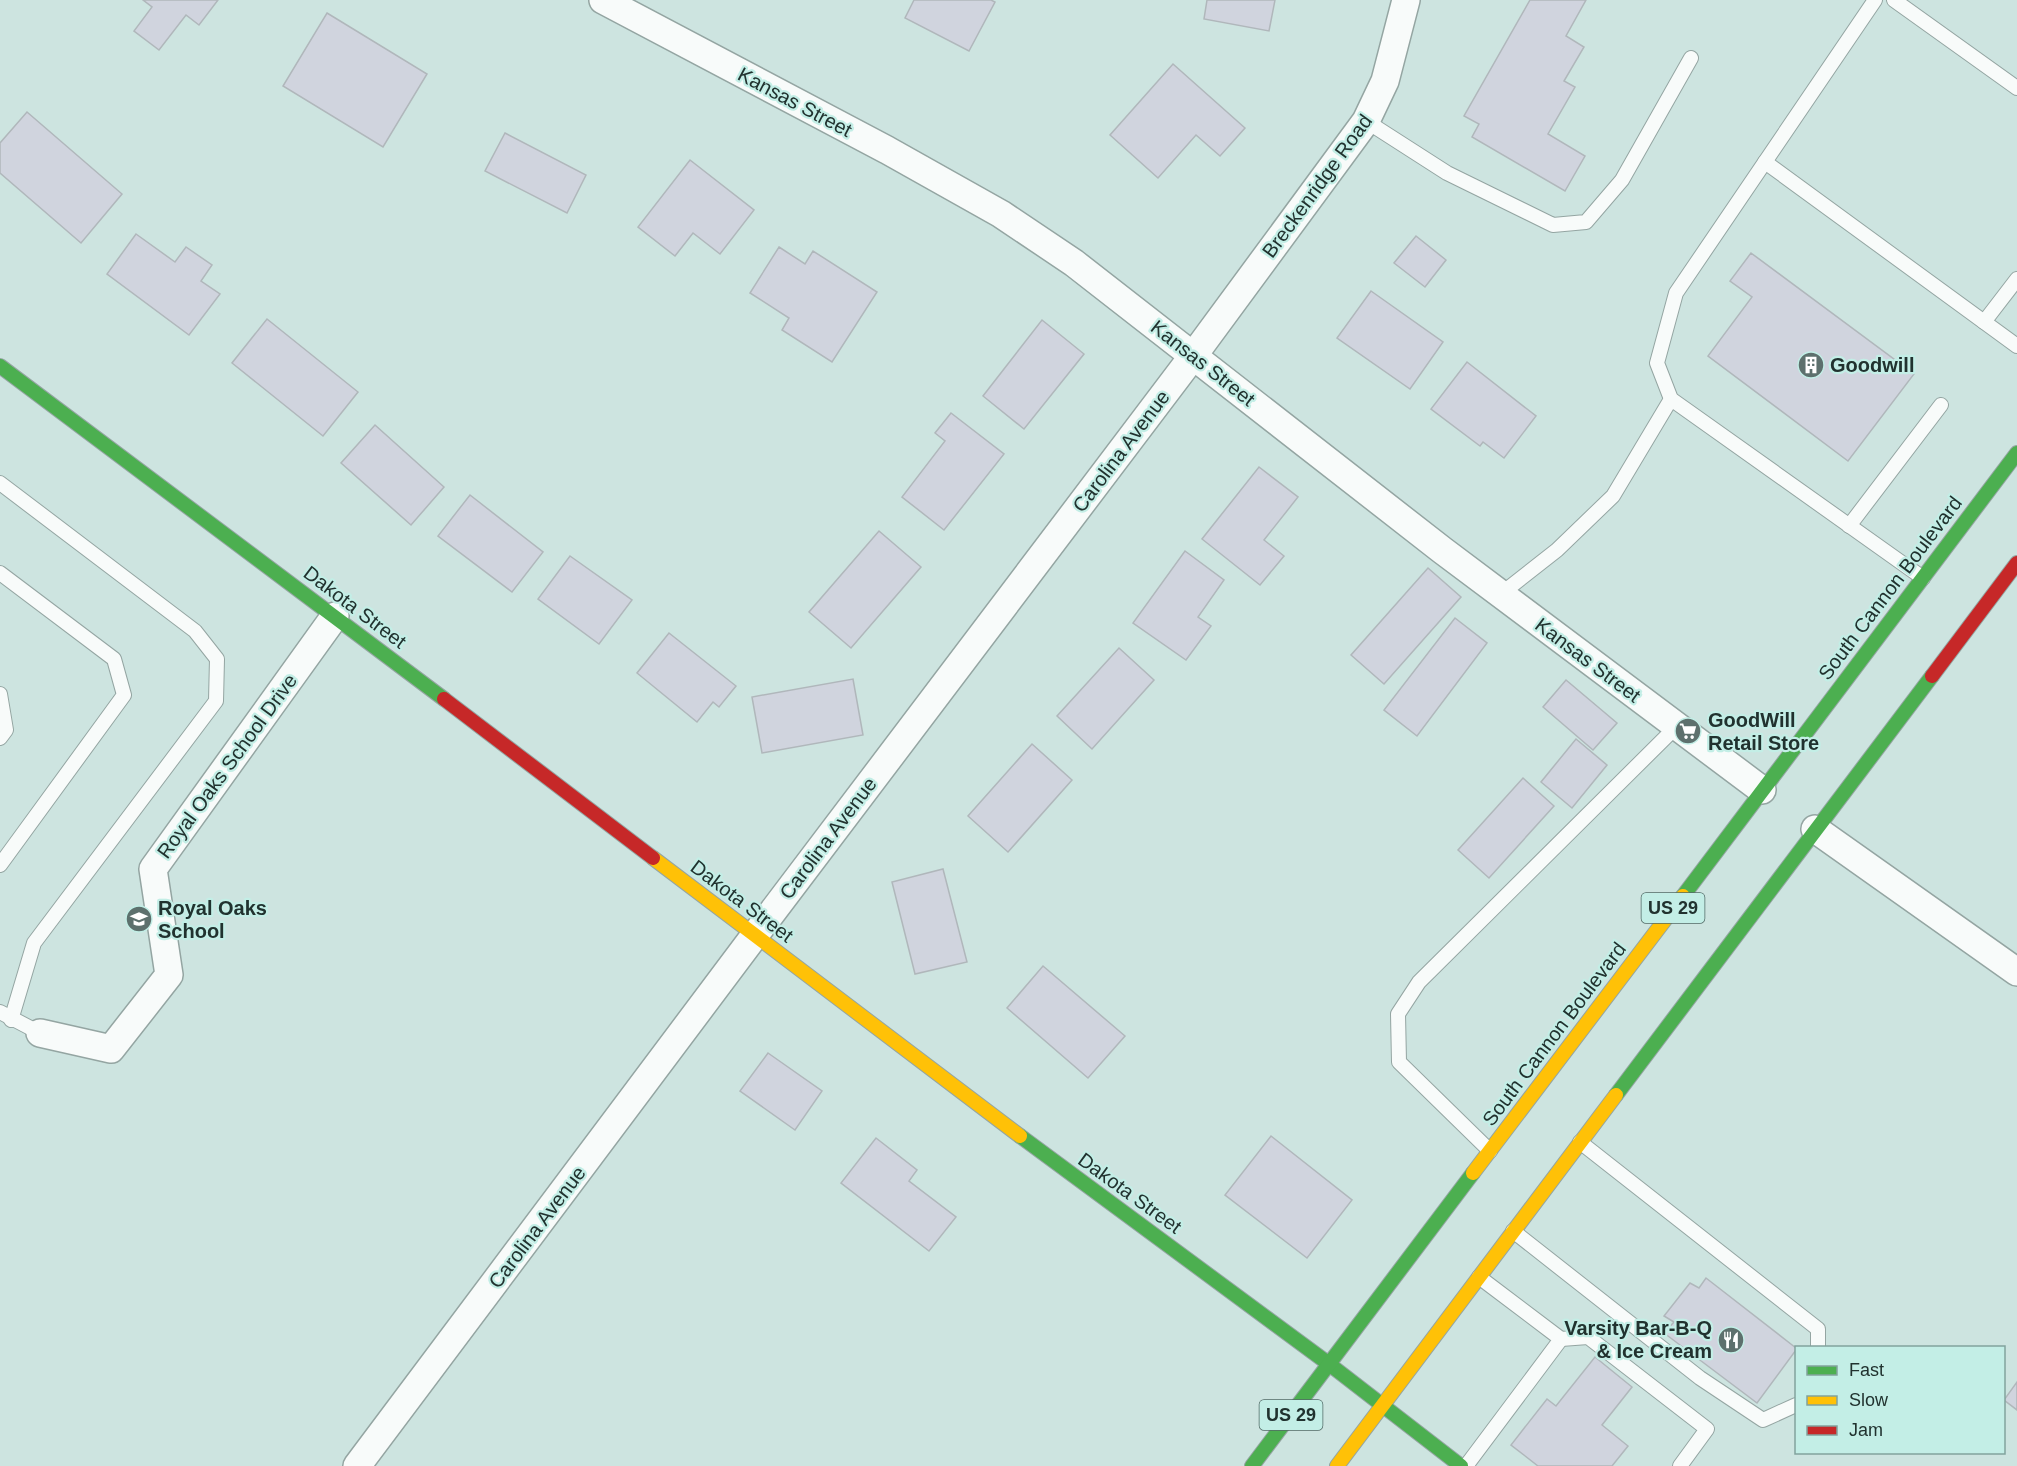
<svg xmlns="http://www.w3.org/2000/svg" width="2017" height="1466" viewBox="0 0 2017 1466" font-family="Helvetica,sans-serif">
	<rect width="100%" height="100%" fill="#cde4e0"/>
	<g fill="#d0d4de" stroke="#b0b7bb" stroke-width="1.5">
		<polygon points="143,0 218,0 199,25 186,15 159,50 134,31 152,7"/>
		<polygon points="914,0 991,0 995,2 969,51 905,18"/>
		<polygon points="1207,0 1275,0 1269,31 1204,19"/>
		<polygon points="1530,0 1586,0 1566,36 1584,47 1564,81 1575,87 1548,134 1585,156 1565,191 1472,137 1479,124 1464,116"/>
		<polygon points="327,13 427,74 383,147 283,86"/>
		<polygon points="1173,64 1245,128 1220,156 1196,135 1158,178 1110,135"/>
		<polygon points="27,112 122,194 81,243 0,173 0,143"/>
		<polygon points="505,133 586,175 567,213 485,171"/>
		<polygon points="690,160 754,210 720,254 693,233 675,256 638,227"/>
		<polygon points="136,234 175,262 186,247 212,265 201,281 220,294 189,335 107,274"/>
		<polygon points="1416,236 1446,260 1425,287 1394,263"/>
		<polygon points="779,247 805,264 813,251 877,292 832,362 782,330 789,318 750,293"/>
		<polygon points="1751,253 1914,374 1848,461 1708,356 1752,297 1730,281"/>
		<polygon points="1371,291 1443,342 1410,389 1337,338"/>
		<polygon points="267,319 358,392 323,436 232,363"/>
		<polygon points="1042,320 1084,354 1024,429 983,396"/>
		<polygon points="1467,362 1536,416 1504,458 1483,442 1480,446 1431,409"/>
		<polygon points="951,413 1004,454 944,530 902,497 945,441 935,433"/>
		<polygon points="375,425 444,487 411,525 341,463"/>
		<polygon points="1259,467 1298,497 1264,540 1284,556 1260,585 1202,539"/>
		<polygon points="470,495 543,552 512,592 438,536"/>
		<polygon points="879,531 921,567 851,648 809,612"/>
		<polygon points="1185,551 1224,580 1198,617 1211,626 1186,660 1133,623"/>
		<polygon points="570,556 632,600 599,644 538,599"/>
		<polygon points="1428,568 1461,597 1384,684 1351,655"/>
		<polygon points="1455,618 1487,643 1417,736 1384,710"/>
		<polygon points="669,633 736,686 719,707 713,702 697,722 637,673"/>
		<polygon points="1119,648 1154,680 1092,749 1057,716"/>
		<polygon points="853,679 863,735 762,753 752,697"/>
		<polygon points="1566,680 1617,723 1593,750 1543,707"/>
		<polygon points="1576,739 1607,765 1572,808 1541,782"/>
		<polygon points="1032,744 1072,780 1008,852 968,816"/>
		<polygon points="1523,778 1554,806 1489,878 1458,850"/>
		<polygon points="943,869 967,962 915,974 892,882"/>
		<polygon points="1043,966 1125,1036 1088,1078 1007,1008"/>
		<polygon points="768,1053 822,1091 795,1130 740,1091"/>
		<polygon points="1271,1136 1352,1200 1307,1258 1225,1195"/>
		<polygon points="876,1138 917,1170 909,1181 956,1217 929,1251 841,1183"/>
		<polygon points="1706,1278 1796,1348 1796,1350 1757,1403 1664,1333 1674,1322 1664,1316 1690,1283 1699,1288"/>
		<polygon points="1595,1357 1632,1387 1602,1425 1628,1446 1612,1466 1538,1466 1511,1445 1547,1399 1556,1406"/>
		<polygon points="2017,1382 2017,1410 2004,1400"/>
	</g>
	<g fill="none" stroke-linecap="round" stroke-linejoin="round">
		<defs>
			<g id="lane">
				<polyline points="1875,0 1676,293 1657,363 1671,399 1923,578"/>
				<polyline points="1894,0 2017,88"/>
				<polyline points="1366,121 1447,173 1553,225 1586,222 1622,180 1691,58"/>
				<polyline points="1765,162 2017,346"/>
				<polyline points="1984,322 2017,279"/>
				<polyline points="0,483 195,631 217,659 216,701 34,943 11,1020"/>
				<polyline points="1849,526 1941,405"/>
				<polyline points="0,573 114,659 124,695 0,865"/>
				<polyline points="1501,594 1557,550 1613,496 1671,399"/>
				<polyline points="0,694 6,730 0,738"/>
				<polyline points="0,1012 40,1033"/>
				<polyline points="1580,1142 1818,1329 1818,1348"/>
				<polyline points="1490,1151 1399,1062 1398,1014 1419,982 1677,726"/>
				<polyline points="1513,1231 1700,1378 1763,1420 1796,1405"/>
				<polyline points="1561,1339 1588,1337 1707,1429 1680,1466"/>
				<polyline points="1466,1466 1561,1339 1479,1277"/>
			</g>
			<g id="street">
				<polyline points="603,0 887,150 1001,214 1074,263 1442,550 1762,790"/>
				<polyline points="1815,829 2017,972"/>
				<polyline points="40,1033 111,1049 169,975 153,869 335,616"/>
				<polyline points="357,1466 755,935 1193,356 1366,121 1385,81 1406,0"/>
			</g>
			<g id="fast">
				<polyline points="0,366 444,699"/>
				<polyline points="1683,896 2017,453"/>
				<polyline points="1616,1095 1932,676"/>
				<polyline points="1020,1136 1329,1364 1461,1466"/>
				<polyline points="1252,1466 1473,1173"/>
			</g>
			<g id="slow">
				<polyline points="653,858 1020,1136"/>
				<polyline points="1473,1173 1683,896"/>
				<polyline points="1337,1466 1616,1095"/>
			</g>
			<g id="jam">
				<polyline points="1932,676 2017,563"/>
				<polyline points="444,699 653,858"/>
			</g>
		</defs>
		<use href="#lane" stroke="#94a5a2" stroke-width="16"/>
		<use href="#street" stroke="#94a5a2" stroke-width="30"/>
		<use href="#fast" stroke="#94a5a2" stroke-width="16"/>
		<use href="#slow" stroke="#94a5a2" stroke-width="16"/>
		<use href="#jam" stroke="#94a5a2" stroke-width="16"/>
		<use href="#lane" stroke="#f8fbfa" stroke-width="14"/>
		<use href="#street" stroke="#f8fbfa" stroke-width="27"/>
		<use href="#fast" stroke="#4caf50" stroke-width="14"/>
		<use href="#slow" stroke="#ffc107" stroke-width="14"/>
		<use href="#jam" stroke="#c62828" stroke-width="14"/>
	</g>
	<defs>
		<symbol id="building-disc" viewBox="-11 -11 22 22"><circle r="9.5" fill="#5d706d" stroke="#c3eee6"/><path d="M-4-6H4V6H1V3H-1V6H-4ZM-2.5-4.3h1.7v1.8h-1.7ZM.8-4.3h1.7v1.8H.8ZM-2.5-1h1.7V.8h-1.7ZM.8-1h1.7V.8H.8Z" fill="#fff"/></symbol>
		<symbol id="supermarket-disc" viewBox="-11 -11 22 22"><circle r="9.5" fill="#5d706d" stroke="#c3eee6"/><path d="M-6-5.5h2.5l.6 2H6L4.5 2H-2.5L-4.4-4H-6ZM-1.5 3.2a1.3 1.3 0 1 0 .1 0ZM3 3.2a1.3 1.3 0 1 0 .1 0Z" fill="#fff"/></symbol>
		<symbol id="school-disc" viewBox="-11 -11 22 22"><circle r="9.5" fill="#5d706d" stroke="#c3eee6"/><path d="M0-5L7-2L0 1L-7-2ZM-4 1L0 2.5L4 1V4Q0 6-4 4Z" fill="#fff"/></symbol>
		<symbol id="restaurant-disc" viewBox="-11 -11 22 22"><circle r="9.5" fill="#5d706d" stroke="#c3eee6"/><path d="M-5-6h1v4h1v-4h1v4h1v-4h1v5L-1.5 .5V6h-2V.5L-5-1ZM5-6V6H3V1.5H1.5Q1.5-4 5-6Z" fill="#fff"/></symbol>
	</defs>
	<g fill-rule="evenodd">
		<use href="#building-disc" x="1796" y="350" width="30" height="30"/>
		<use href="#supermarket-disc" x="1673" y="716" width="30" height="30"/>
		<use href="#school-disc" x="124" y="904" width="30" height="30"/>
		<use href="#restaurant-disc" x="1716" y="1325" width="30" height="30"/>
	</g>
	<g text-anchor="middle" stroke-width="4.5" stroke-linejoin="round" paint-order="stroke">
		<g fill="#c3eee6" stroke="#526a66" stroke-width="1.5">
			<rect x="1641.5" y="893" width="63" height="30" rx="4.5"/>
			<rect x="1259.5" y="1400" width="63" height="30" rx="4.5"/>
		</g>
		<g font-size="18" font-weight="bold" fill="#21322f">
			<text x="1673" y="914">US 29</text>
			<text x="1291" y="1421">US 29</text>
		</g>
		<g font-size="20" fill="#21322f" stroke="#c3eee6">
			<text transform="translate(795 102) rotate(28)" y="7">Kansas Street</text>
			<text transform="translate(1317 186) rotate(-54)" y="7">Breckenridge Road</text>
			<text transform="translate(1203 363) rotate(38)" y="7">Kansas Street</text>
			<text transform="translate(1121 451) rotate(-53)" y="7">Carolina Avenue</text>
			<text transform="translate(1890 588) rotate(-53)" y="7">South Cannon Boulevard</text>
			<text transform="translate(355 607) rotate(37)" y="7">Dakota Street</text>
			<text transform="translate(1588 660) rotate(37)" y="7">Kansas Street</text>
			<text transform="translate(227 766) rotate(-54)" y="7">Royal Oaks School Drive</text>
			<text transform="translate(828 838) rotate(-53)" y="7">Carolina Avenue</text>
			<text transform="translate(742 901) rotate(37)" y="7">Dakota Street</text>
			<text transform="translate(1554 1034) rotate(-53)" y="7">South Cannon Boulevard</text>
			<text transform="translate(1130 1193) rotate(36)" y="7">Dakota Street</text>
			<text transform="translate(537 1227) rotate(-53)" y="7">Carolina Avenue</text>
		</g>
		<g font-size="20" font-weight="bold" fill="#21322f" stroke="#c3eee6" text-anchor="start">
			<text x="1830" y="372">Goodwill</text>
			<text x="1708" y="727">GoodWill<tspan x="1708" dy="23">Retail Store</tspan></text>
			<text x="158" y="915">Royal Oaks<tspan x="158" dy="23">School</tspan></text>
			<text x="1712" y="1335" text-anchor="end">Varsity Bar-B-Q<tspan x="1712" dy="23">&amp; Ice Cream</tspan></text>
		</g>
	</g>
	<rect x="1795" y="1346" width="210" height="108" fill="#c3eee6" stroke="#82a39d" stroke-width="1.5"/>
	<rect x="1807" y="1366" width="30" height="9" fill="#4caf50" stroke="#82a39d" stroke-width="1.5"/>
	<text x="1849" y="1376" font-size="18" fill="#21322f">Fast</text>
	<rect x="1807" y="1396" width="30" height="9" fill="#ffc107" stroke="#82a39d" stroke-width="1.5"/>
	<text x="1849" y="1406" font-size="18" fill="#21322f">Slow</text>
	<rect x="1807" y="1426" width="30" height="9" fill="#c62828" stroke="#82a39d" stroke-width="1.5"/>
	<text x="1849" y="1436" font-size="18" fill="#21322f">Jam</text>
</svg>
